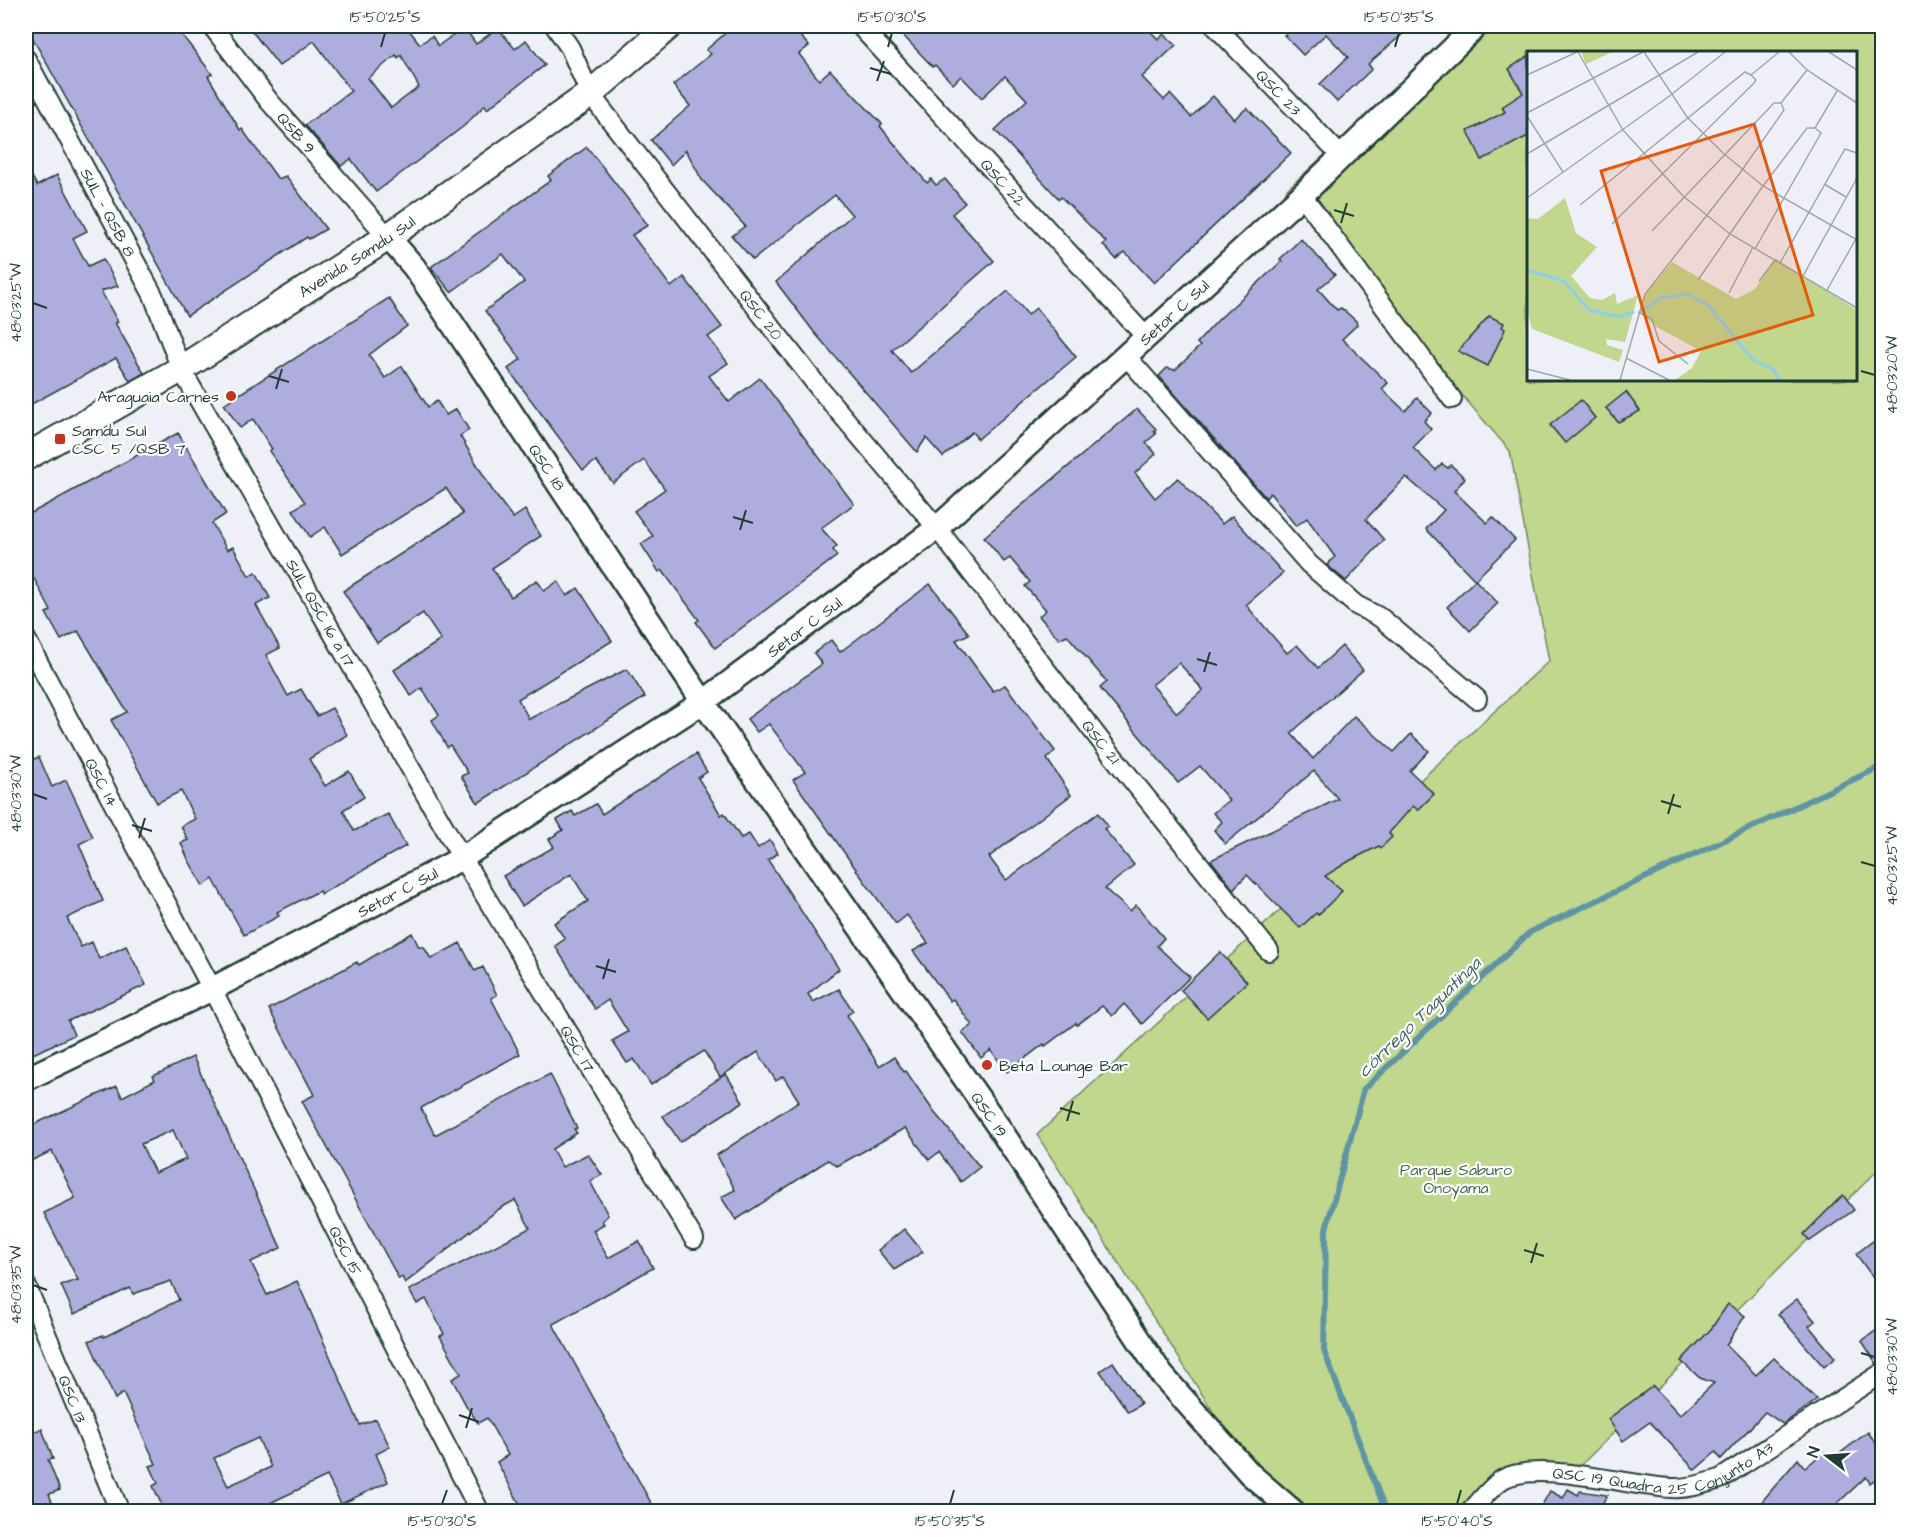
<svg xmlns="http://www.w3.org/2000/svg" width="1908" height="1537" viewBox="0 0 1908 1537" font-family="'Architects Daughter',sans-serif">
	<rect width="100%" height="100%" fill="#efeff8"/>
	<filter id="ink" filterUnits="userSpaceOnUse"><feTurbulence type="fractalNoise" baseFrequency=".0167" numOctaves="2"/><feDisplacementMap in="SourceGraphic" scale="12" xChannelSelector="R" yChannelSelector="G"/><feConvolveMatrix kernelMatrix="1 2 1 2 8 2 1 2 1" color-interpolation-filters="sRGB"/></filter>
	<g filter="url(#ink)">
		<path fill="#c0d78d" stroke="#708a60" stroke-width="1.5" fill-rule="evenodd" d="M1467,26H1882V1166L1575,1471L1533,1466L1481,1511L1301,1512L1254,1476L1037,1135L1549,661L1510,451L1286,190ZM1528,52H1856V380H1528Z"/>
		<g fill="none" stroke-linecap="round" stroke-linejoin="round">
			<polyline stroke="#6194a4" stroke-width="6" points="1386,1512 1324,1351 1326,1229 1364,1089 1530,932 1882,766"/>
		</g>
		<g fill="#afadde" stroke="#1f3d34" stroke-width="1.5" fill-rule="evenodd">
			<polygon points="26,26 175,26 212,74 208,76 240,130 242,129 278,179 286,176 326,229 309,239 307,237 187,316"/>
			<path d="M248,26H406L420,44L432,36L438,46L464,27L476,44L498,28L515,49L526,40L545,65L487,109L485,105L464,126L376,192L351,159L341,166L305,125L351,91L314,41L279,66ZM396,55L398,58L401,55L419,87L391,108L368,78Z"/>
			<polygon points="734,26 791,26 809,46 799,54 819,80 830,70 882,124 880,126 892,141 927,183 931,179 936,185 945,179 965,203 952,214 994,261 892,350 911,373 1008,291 1028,315 1036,308 1076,357 978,439 972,432 943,457 926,438 917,452 814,332 776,282 852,215 835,195 753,260 732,236 745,226 702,180 686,150 671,165 651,140 690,106 673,85 711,54 706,50"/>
			<polygon points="894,26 1145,26 1158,39 1164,34 1176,45 1142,77 1164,100 1170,94 1191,117 1213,96 1234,119 1247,108 1291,153 1154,283 1125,252 1116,259 1103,245 1106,242 1061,197 1059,199 995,130 1027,100 1005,76 982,98 961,76 953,84 935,65 933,67"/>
			<polygon points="1280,26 1412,26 1368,64 1372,69 1337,102 1320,84 1348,57 1326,34 1303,55 1284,35 1287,33"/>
			<polygon points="1528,56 1528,136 1482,160 1468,131 1505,112 1502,107 1523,93 1509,69"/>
			<polygon points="587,147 648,225 632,235 671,287 684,277 722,327 708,337 728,363 709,376 729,402 760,378 854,504 821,528 837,546 833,550 837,556 715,648 696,622 699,620 662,570 659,572 641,544 653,536 634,511 665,489 644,460 613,483 596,461 583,470 508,369 521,359 485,311 524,282 503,254 451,292 431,267 551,180 548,176"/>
			<polygon points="26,165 37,186 57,175 87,231 73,238 88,266 103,259 118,286 101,291 118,322 115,323 144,373 130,381 116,358 26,407"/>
			<polygon points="1301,239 1335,275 1318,289 1337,310 1341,308 1356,321 1357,325 1342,339 1388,383 1382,389 1405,411 1417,398 1432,413 1424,421 1431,429 1413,448 1436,470 1442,464 1448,468 1451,465 1465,478 1454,491 1487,523 1493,517 1515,540 1475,580 1426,529 1444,510 1406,477 1366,519 1384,540 1346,581 1327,565 1335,557 1307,518 1296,526 1270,493 1266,498 1159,376 1167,368 1175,370 1200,346 1197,343 1218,320 1282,261 1280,259"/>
			<polygon points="389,298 407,326 369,355 385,378 402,366 428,407 437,401 446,415 456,409 469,430 460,436 494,493 513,518 525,510 541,536 492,568 511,597 537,580 544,591 558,581 567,596 578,588 612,641 518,699 529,719 627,669 645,697 478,803 461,776 468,773 450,745 447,747 432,720 439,715 422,688 411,696 394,670 441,640 423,613 377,643 343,591 463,514 446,488 342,554 325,527 310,537 293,510 305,502 269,451 272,449 253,419 240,428 224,404"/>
			<polygon points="1489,316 1504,323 1502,327 1505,329 1488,366 1458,351"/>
			<polygon points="1626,392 1640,411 1618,422 1606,408"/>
			<polygon points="1581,400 1595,418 1565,443 1550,425"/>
			<path d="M1137,409L1156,429L1154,431L1156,434L1146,442L1156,454L1135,473L1155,498L1178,478L1222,524L1232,516L1283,573L1246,605L1287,653L1297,645L1318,668L1342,646L1363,670L1291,733L1313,759L1354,716L1394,752L1411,734L1429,751L1410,771L1434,794L1418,810L1413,806L1389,833L1392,837L1381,848L1379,846L1351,860L1325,876L1342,891L1318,915L1316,913L1300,928L1247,875L1233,889L1211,860L1338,799L1314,771L1225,844L1214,830L1222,822L1213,813L1229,800L1200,766L1178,783L1100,688L1107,682L1067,635L1059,639L1039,616L1046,610L1025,586L1030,582L1010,558L1004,562L984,537ZM1179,663L1203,690L1177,713L1152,685Z"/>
			<polygon points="178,433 226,514 212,523 227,550 233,547 249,576 256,572 270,598 256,605 280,648 266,655 288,696 301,689 317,716 332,708 347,735 309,759 325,786 349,771 364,797 343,810 354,831 388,814 406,846 321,894 319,891 277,912 279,916 244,935 213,879 203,886 188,859 181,843 188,840 181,826 195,819 181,791 157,803 111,720 127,712 78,631 61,640 46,613 51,611 26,563 26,516"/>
			<polygon points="1475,580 1498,603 1470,631 1447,607"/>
			<polygon points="930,584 969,634 956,640 993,691 1005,685 1055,751 1047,759 1071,795 989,857 1006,880 1098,813 1108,826 1104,829 1134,865 1105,889 1130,911 1136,905 1164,938 1157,946 1190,977 1142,1024 1124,1004 1112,1016 1102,1006 1077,1025 1076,1023 1045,1046 1044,1044 1007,1072 991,1050 981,1058 962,1032 972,1025 953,999 950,1001 913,951 928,943 907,915 896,924 865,882 793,780 805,772 769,724 757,732 747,719 822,664 814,653 831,640 840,652"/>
			<polygon points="696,754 707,772 698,778 721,815 724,813 741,838 749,834 758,848 770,840 778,853 768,860 839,969 808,994 813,1002 839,989 853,1011 847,1015 879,1066 894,1057 904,1072 906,1071 934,1112 980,1167 961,1182 939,1152 929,1160 905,1128 837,1166 828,1160 736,1220 721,1197 735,1190 717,1155 799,1101 783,1076 776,1081 758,1052 720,1077 704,1051 651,1085 634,1059 627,1063 612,1041 628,1032 608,1000 595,1009 555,946 565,939 554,923 588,901 571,874 522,906 503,876 554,847 549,839 563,830 557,820 572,811 575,816 596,804 602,814"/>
			<polygon points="39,757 52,787 66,780 93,837 79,844 103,901 67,918 81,947 92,942 99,959 126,946 146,985 68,1021 74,1035 33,1054 26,1036 26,762"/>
			<polygon points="412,933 419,947 424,947 431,959 460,943 475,971 483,967 497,995 491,998 520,1054 421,1108 435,1135 550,1074 577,1128 574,1129 577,1133 552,1149 562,1167 588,1154 602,1175 590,1181 608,1215 602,1221 604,1224 593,1230 608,1258 639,1241 653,1268 553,1324 656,1512 524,1512 497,1462 508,1455 487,1418 478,1423 467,1407 452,1379 461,1374 440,1336 444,1334 426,1299 417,1304 409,1290 530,1228 515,1200 499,1209 405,1283 402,1277 399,1279 302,1101 314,1095 269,1009 357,962 359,965"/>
			<polygon points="1220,952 1247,982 1207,1018 1181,990"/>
			<path d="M193,1057L281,1248L251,1262L267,1295L297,1281L360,1425L376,1419L390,1447L376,1454L388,1482L341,1504L327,1476L251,1512H165L153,1486L158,1483L150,1466L156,1464L123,1393L115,1399L89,1341L103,1335L104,1337L179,1300L171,1281L133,1294L130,1288L74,1314L61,1285L78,1280L44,1213L75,1198L52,1151L26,1163V1128L117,1086L122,1097L155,1080L153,1076ZM173,1130L186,1159L155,1173L141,1144ZM258,1438L271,1467L228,1486L214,1458Z"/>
			<polygon points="726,1074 743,1102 680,1142 663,1116"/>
			<polygon points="1843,1195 1854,1210 1810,1241 1804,1234"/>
			<polygon points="904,1229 923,1252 894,1270 878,1250"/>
			<polygon points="1882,1234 1882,1290 1856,1254"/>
			<polygon points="1797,1299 1815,1321 1809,1326 1835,1358 1824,1367 1778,1314"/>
			<polygon points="1728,1304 1745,1316 1726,1345 1756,1375 1774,1358 1817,1400 1783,1424 1765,1412 1721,1459 1716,1452 1695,1470 1650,1422 1623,1441 1608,1419 1653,1386 1680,1415 1714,1383 1700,1378 1681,1361 1711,1329"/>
			<polygon points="1882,1326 1882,1362 1876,1363 1862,1341"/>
			<polygon points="1113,1362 1141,1404 1128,1412 1100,1371"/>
			<polygon points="42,1429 53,1459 48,1460 60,1490 49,1494 56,1512 26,1512 26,1434"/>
			<polygon points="1868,1432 1882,1452 1882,1474 1870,1483 1866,1477 1828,1512 1753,1512 1798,1459 1805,1468 1824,1452 1831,1460"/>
			<polygon points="1568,1489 1578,1495 1580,1491 1607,1495 1600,1508 1606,1512 1538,1512 1550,1491 1563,1498"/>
		</g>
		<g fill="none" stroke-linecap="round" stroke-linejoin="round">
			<defs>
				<g id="minor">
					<path id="s1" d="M212,26L269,101L388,237"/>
					<path id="s2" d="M555,26L570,48L590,94L819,388L937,528L1100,740L1269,951"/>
					<path id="s3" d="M860,26L1147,338"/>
					<path id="s4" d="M1215,26L1342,157"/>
					<path id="s5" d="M26,59L153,295L181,369L462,858L694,1239"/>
					<polyline points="1302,195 1452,399"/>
					<polyline points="1126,356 1309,564 1356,605 1381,618 1477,699"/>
					<path id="s6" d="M26,639L212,989L480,1512"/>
					<path id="s7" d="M26,1285L120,1512"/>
					<path id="s8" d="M1470,1512C1480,1502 1491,1486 1503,1479C1537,1460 1631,1486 1671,1488C1688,1489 1703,1484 1720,1479L1882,1373"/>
				</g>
				<g id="tertiary">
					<path id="s9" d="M388,237L414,267L440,305L703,702L1000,1129L1162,1375L1250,1474L1294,1512"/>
					<path id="s10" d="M26,1079L212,989L462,858L703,702L937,528L1302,195L1476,26"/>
				</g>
				<g id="secondary">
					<path id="s11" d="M26,457L181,369L388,237L590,94L669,26"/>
				</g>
			</defs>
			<use href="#minor" stroke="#1f3d34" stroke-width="22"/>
			<use href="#tertiary" stroke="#1f3d34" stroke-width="27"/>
			<use href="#secondary" stroke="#1f3d34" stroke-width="30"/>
			<use href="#minor" stroke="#fff" stroke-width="18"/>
			<use href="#tertiary" stroke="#fff" stroke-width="22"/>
			<use href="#secondary" stroke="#fff" stroke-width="26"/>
		</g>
	</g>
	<path fill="none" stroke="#1f3d34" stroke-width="2" d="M381,47L385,33M888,47L892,33M1395,47L1399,33M870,68L891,74M877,81L884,61M1334,210L1354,216M1341,223L1347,203M33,303L47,308M1861,371L1875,375M269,376L289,382M276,389L282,369M733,517L753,523M740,530L746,510M1197,659L1217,665M1204,672L1210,652M33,794L47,799M1661,801L1681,807M1668,814L1674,794M132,825L152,831M139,838L145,818M1861,862L1875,866M596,966L616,972M603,979L609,959M1060,1108L1080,1114M1067,1121L1073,1101M1524,1250L1544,1256M1531,1263L1537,1243M33,1285L47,1290M1861,1353L1875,1357M459,1415L479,1422M466,1428L472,1408M442,1504L447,1490M950,1504L954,1490M1457,1504L1461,1490"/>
	<g fill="#c8321e" stroke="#fff" stroke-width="2">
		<circle cx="231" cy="396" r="6"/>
		<rect x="54" y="433" width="12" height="12" rx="3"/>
		<circle cx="987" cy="1065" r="6"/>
	</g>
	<g text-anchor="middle" stroke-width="4.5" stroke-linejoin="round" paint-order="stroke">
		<g font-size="16" fill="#1f3d34" stroke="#fff">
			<text dy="6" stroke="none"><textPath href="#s4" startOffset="92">QSC 23</textPath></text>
			<text dy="6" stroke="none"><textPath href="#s1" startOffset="136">QSB 9</textPath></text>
			<text dy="6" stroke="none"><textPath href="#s3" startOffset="212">QSC 22</textPath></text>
			<text dy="6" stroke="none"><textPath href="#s5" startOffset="174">SUL - QSB 8</textPath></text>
			<text dy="6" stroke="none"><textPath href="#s11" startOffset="387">Avenida Samdu Sul</textPath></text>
			<text dy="6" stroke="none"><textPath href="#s10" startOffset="1388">Setor C Sul</textPath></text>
			<text dy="6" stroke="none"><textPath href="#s2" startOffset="356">QSC 20</textPath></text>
			<text dy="6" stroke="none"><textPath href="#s9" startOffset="280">QSC 18</textPath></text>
			<text dy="6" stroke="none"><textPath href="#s5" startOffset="628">SUL QSC 16 a 17</textPath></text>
			<text dy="6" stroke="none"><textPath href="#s10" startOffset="902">Setor C Sul</textPath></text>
			<text dy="6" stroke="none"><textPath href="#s2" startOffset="902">QSC 21</textPath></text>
			<text dy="6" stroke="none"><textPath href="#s6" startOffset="162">QSC 14</textPath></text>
			<text dy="6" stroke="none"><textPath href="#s10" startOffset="416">Setor C Sul</textPath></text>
			<text dy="6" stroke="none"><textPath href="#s5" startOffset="1134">QSC 17</textPath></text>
			<text dy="6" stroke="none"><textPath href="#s9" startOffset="1064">QSC 19</textPath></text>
			<text dy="6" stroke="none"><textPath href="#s6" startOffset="690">QSC 15</textPath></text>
			<text dy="6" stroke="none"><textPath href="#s7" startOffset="123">QSC 13</textPath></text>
			<text dy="6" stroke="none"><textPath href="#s8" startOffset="213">QSC 19 Quadra 25 Conjunto A3</textPath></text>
		</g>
		<g font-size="16" fill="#1f3d34" stroke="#fff" text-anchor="start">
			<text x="219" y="402" text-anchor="end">Araguaia Carnes</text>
			<text x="72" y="436">Samdu Sul<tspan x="72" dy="18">CSC 5 /QSB 7</tspan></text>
			<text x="999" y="1071">Beta Lounge Bar</text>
		</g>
		<g font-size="16" fill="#47644a" stroke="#fff">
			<text x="1456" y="1175">Parque Saburo<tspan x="1456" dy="18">Onoyama</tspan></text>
		</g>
		<g font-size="18" font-style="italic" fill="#3a6162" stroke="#fff">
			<text transform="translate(1419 1017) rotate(-44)" y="6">córrego Taguatinga</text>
		</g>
	</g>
	<g transform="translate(1527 51)">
		<rect width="330" height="330" fill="#efeff8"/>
		<path d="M54,1H85L59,13ZM38,147L49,182L70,196L44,225L63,247L75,249L88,242L90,253L111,244L98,291L79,288L80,294L96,299L92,311L5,278L0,258V167L11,168ZM248,207L330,259V329H148L165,317L174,300L128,275L112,261L118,243L145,211L209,248L228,238Z" fill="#c0d78d"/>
		<path fill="none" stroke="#8dceee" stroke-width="3" d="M0,219L37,230L62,259L92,266L107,261M115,261L133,247L160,243L181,254L226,309L246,318L253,329"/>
		<path fill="none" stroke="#9ca8aa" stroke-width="1.5" d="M51,1L96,79L156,145L203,183L330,257M117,1L160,66L196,102L236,135L330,189M262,1L280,19L330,52M302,1L330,19M0,24L50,1M224,24L252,1M145,43L198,1M254,52L280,19M0,62L116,1M0,65L36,121M288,77L310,40M0,103L171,1M297,133L319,146M0,147L144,44M53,154L218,21L224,24M85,173L227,32L229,29L224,24M125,180L247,52H254M228,198L294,82L288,77M253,212L318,98L330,102M276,225L330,127M171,229L236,135L280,77H288M232,230L248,209M300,239L330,186M202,242L226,196M111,261L125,268L132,290L161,313M99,307L142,329M0,318L43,329M93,329L118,243L213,122L257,59L254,52"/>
		<path fill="#e8590c" fill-opacity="0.15" stroke="#e8590c" stroke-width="3" d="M227,73L286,264L132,311L74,120Z"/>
		<rect width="330" height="330" fill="none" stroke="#1f3d34" stroke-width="3"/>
	</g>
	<rect width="1908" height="1537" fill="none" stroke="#fff" stroke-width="66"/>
	<g transform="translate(1827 1456) rotate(287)" stroke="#ffffff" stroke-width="4.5" paint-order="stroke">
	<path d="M0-4.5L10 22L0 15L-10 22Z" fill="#1f3d34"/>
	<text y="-9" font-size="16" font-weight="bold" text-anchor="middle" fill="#1f3d34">N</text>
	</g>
	<rect x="33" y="33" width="1842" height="1471" fill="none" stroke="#1f3d34" stroke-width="2"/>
	<g font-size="15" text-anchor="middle" fill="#1f3d34">
		<text x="385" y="22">15°50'25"S</text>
		<text x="892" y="22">15°50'30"S</text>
		<text x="1399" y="22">15°50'35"S</text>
		<text transform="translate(16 303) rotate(-90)" y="5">48°03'25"W</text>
		<text transform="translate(1892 375) rotate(-90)" y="5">48°03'20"W</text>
		<text transform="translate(16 794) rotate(-90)" y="5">48°03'30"W</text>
		<text transform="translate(1892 866) rotate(-90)" y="5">48°03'25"W</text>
		<text transform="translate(16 1285) rotate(-90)" y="5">48°03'35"W</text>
		<text transform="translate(1892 1357) rotate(-90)" y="5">48°03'30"W</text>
		<text x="442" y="1526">15°50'30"S</text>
		<text x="950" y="1526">15°50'35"S</text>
		<text x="1457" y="1526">15°50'40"S</text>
	</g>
</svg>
